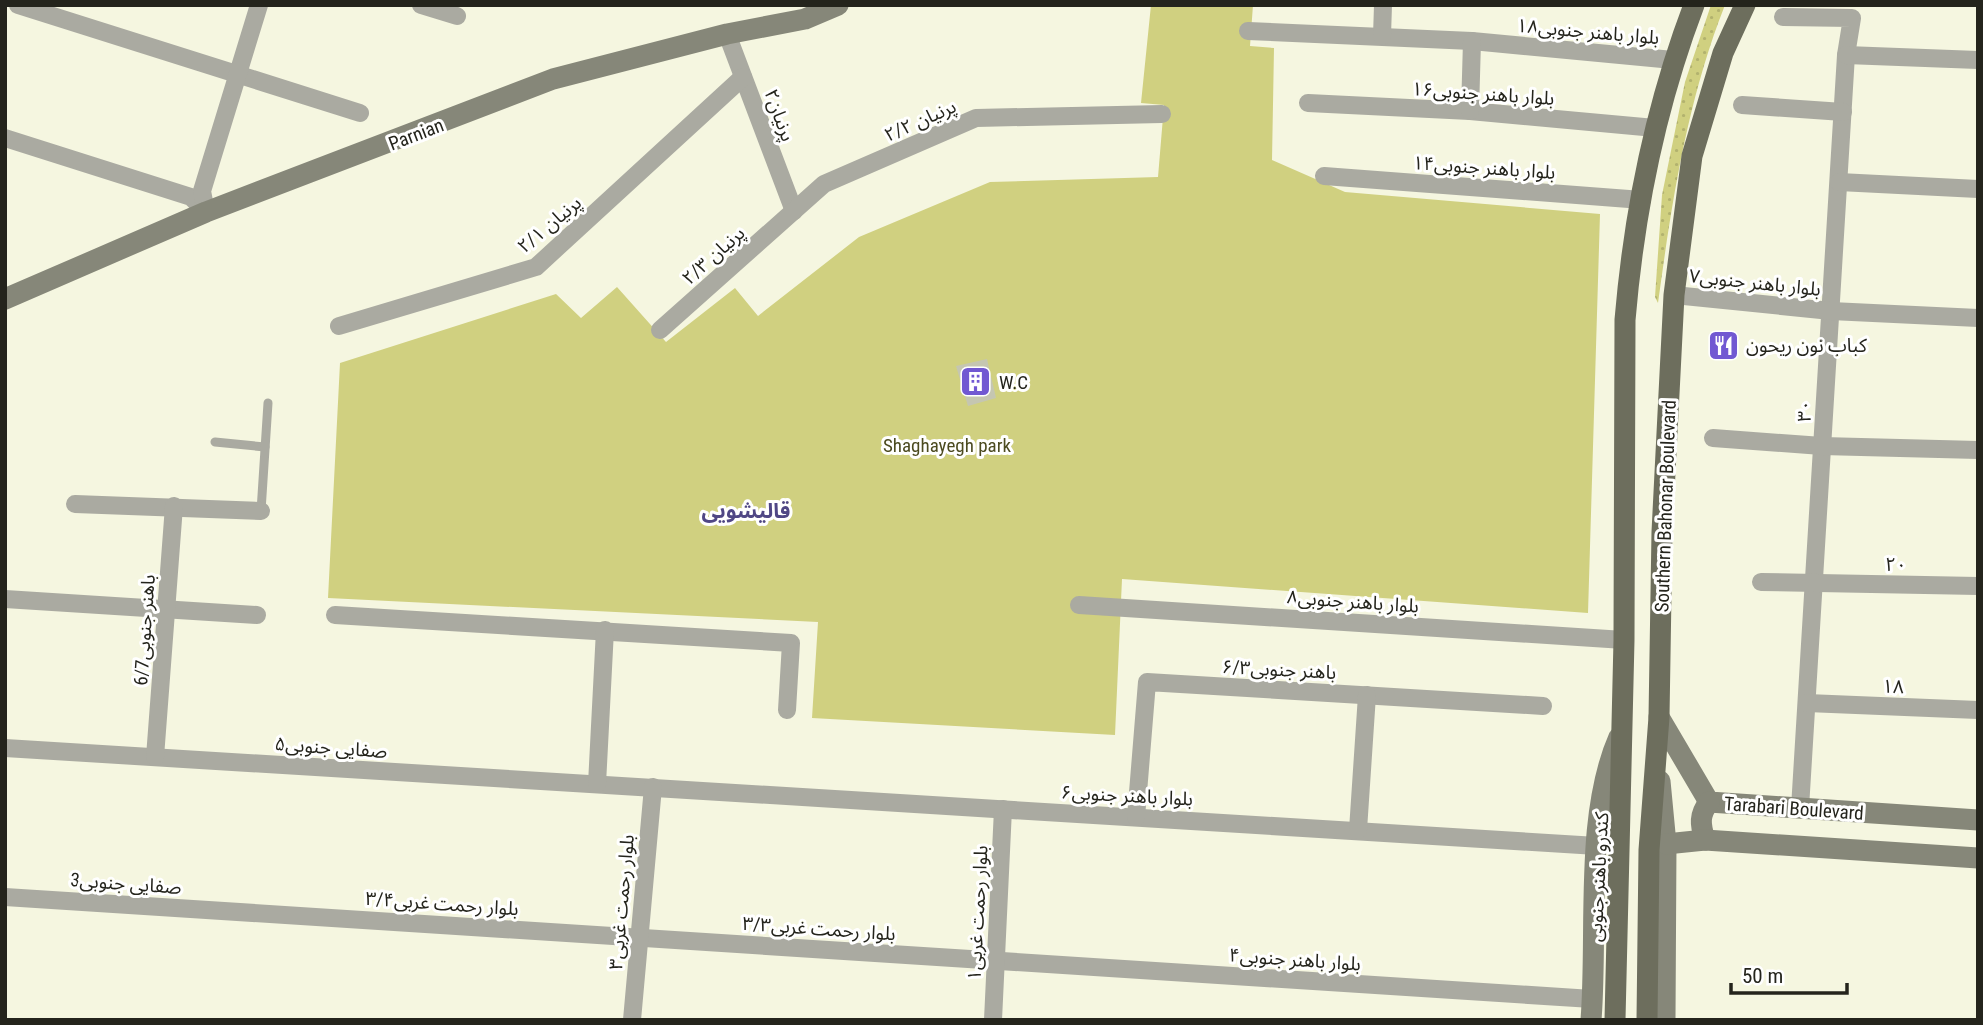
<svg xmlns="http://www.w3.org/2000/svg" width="1983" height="1025" viewBox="0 0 1983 1025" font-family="'Roboto Condensed','Noto Sans Arabic',sans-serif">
	<defs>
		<pattern id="grass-dots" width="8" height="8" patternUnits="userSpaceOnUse" patternTransform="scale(1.75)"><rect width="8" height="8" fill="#d0d080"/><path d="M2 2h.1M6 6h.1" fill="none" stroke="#b2b26e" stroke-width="1.8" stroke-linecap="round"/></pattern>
	</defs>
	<rect width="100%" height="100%" fill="#f5f6e0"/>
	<path fill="url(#grass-dots)" d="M1711,5H1725C1687,101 1672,201 1658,303L1655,297L1662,195L1685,82Z"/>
	<polygon fill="#d0d080" points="1151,5 1253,5 1250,46 1274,48 1272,160 1345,192 1600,214 1588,613 1122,579 1115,735 812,718 818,622 328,598 340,363 556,294 581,318 617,287 666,342 735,288 758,316 859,237 990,182 1158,177 1164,105 1141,103"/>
	<polygon fill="#c5c6b1" points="987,359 996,398 968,406 956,366"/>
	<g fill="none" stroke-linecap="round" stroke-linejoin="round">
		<g stroke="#aaaaa1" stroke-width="9">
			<polyline points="215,442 265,447"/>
			<polyline points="261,511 268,403"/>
		</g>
		<g stroke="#aaaaa1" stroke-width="18">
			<polyline points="18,5 360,113"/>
			<polyline points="421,5 457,16"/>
			<polyline points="1783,17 1852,18 1846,55 1800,808"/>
			<polyline points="1248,31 1472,41 1673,60"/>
			<polyline points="727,34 794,211"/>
			<polyline points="1382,36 1383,5"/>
			<polyline points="1846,55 1978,60"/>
			<polyline points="1308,103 1470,111 1655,128"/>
			<polyline points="1742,105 1843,112"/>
			<polyline points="1470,111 1472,41"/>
			<polyline points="5,138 191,197 206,212"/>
			<polyline points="1324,176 1642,200"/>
			<polyline points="1839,182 1978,189"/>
			<polyline points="206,212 202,191 259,5"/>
			<polyline points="1674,295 1831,311 1978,318"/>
			<polyline points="339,326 536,267 743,77"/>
			<polyline points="660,330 824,184 976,118 1162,114"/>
			<polyline points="1713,438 1822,446 1978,450"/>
			<polyline points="75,504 261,511"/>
			<polyline points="1761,582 1978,586"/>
			<polyline points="5,599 257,615"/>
			<polyline points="1079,605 1624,640"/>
			<polyline points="335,615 791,643 787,710"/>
			<polyline points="1807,703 1978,710"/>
			<polyline points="5,748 1597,846"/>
			<polyline points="155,757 174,506"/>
			<polyline points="597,784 605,630"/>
			<polyline points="1136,817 1147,682 1543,706"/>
			<polyline points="1358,830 1367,695"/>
			<polyline points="5,897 1592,999"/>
			<polyline points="632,1020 653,787"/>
			<polyline points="993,1020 1003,809"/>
		</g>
		<g stroke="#868779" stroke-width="21">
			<polyline points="5,299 206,212 553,79 727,34 805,19 838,5"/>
			<polyline points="1659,717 1709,802 1978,820"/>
			<polyline points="1660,781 1666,844 1665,1020"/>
			<path d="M1705,840C1700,824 1699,815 1709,802"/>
			<polyline points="1666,844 1705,840 1978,858"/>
			<path d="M1591,1020C1598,933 1584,816 1619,737"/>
		</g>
		<g stroke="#6d6e5d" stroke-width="21">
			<path d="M1615,1020L1624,640L1625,320C1634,213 1656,105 1694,5"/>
			<polyline points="1647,1020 1649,850 1659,717 1662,532 1674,295 1692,156 1723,53 1745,5"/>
		</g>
	</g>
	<defs>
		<symbol id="restaurant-square" viewBox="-11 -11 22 22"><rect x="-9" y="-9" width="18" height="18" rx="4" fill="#7158d2" stroke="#fff"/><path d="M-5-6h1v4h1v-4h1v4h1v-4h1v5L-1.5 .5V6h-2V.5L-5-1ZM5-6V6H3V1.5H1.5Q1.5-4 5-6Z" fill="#fff"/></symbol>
		<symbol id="building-square" viewBox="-11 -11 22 22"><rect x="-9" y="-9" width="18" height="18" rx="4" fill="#7158d2" stroke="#fff"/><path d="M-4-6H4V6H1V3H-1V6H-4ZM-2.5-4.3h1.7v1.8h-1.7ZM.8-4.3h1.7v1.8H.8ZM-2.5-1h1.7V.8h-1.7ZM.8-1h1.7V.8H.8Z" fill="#fff"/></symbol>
	</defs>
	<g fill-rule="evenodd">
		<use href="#restaurant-square" x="1706" y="328" width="35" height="35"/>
		<use href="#building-square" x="958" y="364" width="35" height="35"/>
	</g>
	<g text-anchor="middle" stroke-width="6" stroke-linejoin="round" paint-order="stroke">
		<g font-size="19" fill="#24241c" stroke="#fff">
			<text transform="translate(1588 31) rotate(5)" y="7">۱۸بلوار باهنر جنوبی</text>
			<text transform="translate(1483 93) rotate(4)" y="7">بلوار باهنر جنوبی۱۶</text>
			<text transform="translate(780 115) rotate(70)" y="7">پرنیان۲</text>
			<text transform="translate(920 120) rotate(-24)" y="7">پرنیان ۲/۲</text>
			<text transform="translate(416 134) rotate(-21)" y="7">Parnian</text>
			<text transform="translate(1484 167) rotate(4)" y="7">بلوار باهنر جنوبی۱۴</text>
			<text transform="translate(549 224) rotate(-40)" y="7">پرنیان ۲/۱</text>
			<text transform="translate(713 255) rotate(-42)" y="7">پرنیان ۲/۳</text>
			<text transform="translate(1755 282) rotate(6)" y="7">بلوار باهنر جنوبی۷</text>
			<text transform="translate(1804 411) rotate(-87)" y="7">۳۰</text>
			<text transform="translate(1665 506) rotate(-88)" y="7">Southern Bahonar Boulevard</text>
			<text transform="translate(1896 564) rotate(1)" y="7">۲۰</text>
			<text transform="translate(1353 601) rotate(4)" y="7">۸بلوار باهنر جنوبی</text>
			<text transform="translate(144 630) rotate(-86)" y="7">6/7باهنر جنوبی</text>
			<text transform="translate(1279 669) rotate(3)" y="7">۶/۳باهنر جنوبی</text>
			<text transform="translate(1893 686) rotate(2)" y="7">۱۸</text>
			<text transform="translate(331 747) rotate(4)" y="7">صفایی جنوبی۵</text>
			<text transform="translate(1127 795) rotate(3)" y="7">بلوار باهنر جنوبی۶</text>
			<text transform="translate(1794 808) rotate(4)" y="7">Tarabari Boulevard</text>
			<text transform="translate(1598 877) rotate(-87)" y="7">کندرو باهنر جنوبی</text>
			<text transform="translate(126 883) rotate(4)" y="7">3صفایی جنوبی</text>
			<text transform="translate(621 902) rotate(-85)" y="7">بلوار رحمت غربی۳</text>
			<text transform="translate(442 903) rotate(4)" y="7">بلوار رحمت غربی۳/۴</text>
			<text transform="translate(977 913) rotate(-87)" y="7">بلوار رحمت غربی۱</text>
			<text transform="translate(819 928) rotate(4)" y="7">بلوار رحمت غربی۳/۳</text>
			<text transform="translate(1295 959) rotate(4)" y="7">بلوار باهنر جنوبی۴</text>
		</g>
		<g font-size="19" fill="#24241c" stroke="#fff" text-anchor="start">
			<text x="1746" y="352">کباب نون ریحون</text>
			<text x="999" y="389">W.C</text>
		</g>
		<g font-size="19" fill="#4c4b20" stroke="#fff">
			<text x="947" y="452">Shaghayegh park</text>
		</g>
		<g font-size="21" font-weight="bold" fill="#504785" stroke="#fff">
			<text x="746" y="518">قالیشویی</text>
		</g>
	</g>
	<rect width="1983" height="1025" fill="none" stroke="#24241c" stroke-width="14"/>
	<path d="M1731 983v10h116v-10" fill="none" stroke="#24241c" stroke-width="3.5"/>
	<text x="1742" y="983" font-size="21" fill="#24241c" stroke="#ffffff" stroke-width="5" paint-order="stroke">50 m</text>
</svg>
